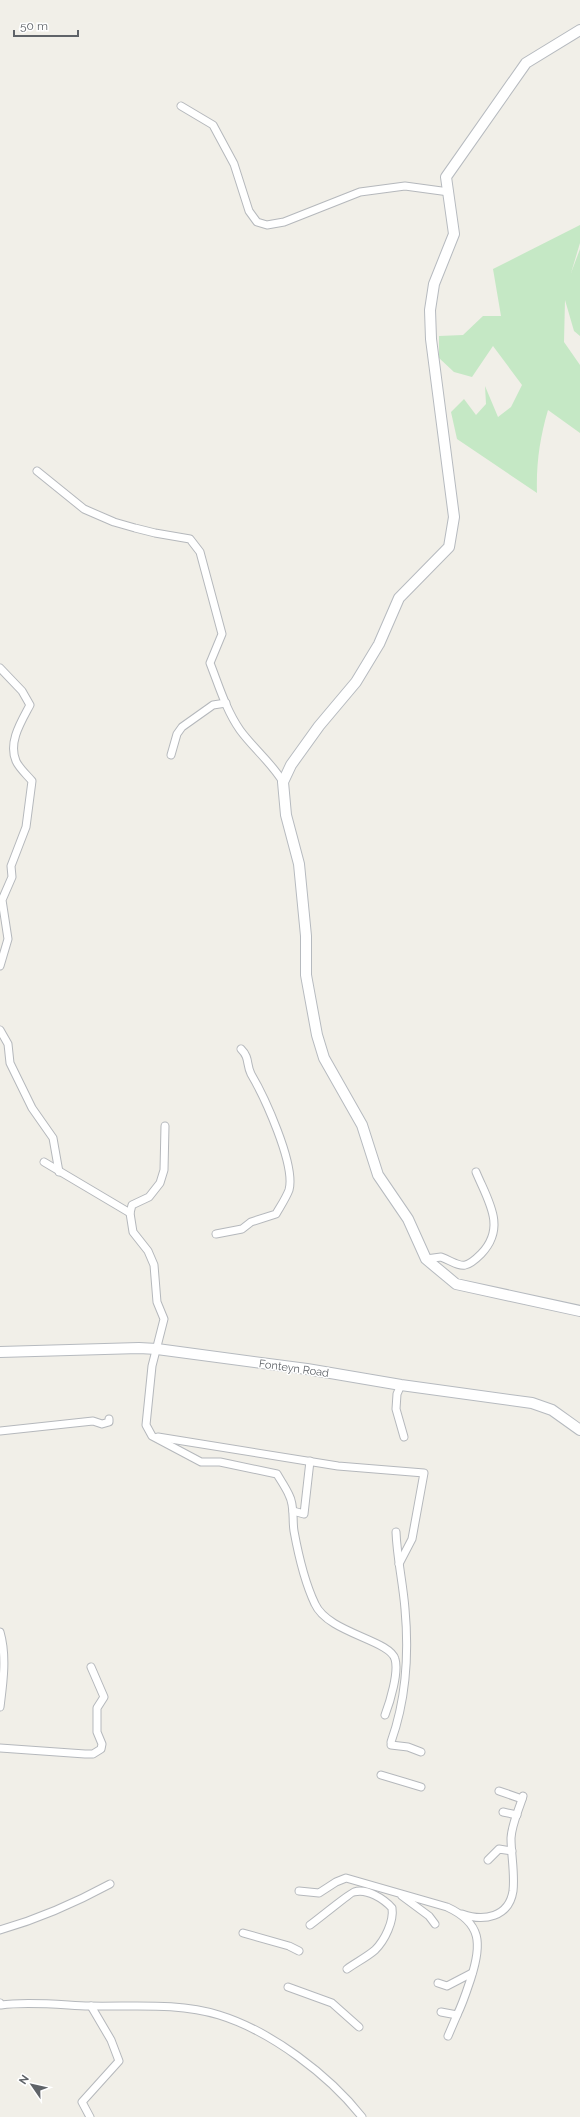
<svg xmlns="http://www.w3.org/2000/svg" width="580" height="2117" viewBox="0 0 580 2117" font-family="Raleway,sans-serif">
	<rect width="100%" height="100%" fill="#f1efe8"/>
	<path fill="#c5e8c5" d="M580,225V243L571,273L580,249V336L574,331L565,300L564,342L580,365V433L548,410C540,437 536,464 537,493L457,439L451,412L464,399L476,415L486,404L485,386L498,417L511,407L522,385L493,346L472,377L454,372L439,358V336L463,335L483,316H501L493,269Z"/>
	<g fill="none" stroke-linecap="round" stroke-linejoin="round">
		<defs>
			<g id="street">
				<polyline points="181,106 213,125 234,164 249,211 257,222 267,225 284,222 360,192 405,186 449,192"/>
				<path d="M37,471L84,509L114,522L135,528L155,533L190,539L200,552L222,634L210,663C219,686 226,710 240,730C253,748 271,762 283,782"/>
				<path d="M0,668L22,691L30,705C21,722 8,742 16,761C19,768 27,775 32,781L26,827L11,866L12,877L2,900L8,939L0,966"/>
				<polyline points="171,755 177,734 182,727 213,705 226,703"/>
				<polyline points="0,1030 8,1044 10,1063 32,1108 53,1138 59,1172"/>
				<path d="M165,1126L164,1170L160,1183L149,1197L132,1205L130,1213L133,1232L148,1251L154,1265L157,1302L164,1319L152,1366L146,1425L152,1436L201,1462H220L277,1474C281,1481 286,1488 289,1495C295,1506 292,1519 294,1531C298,1553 305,1583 315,1604C328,1633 390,1640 395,1659C399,1672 390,1702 385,1715"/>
				<polyline points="44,1162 130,1213"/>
				<path d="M216,1234L242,1229L251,1222L276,1214C280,1207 286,1198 289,1190C296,1165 264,1096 251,1074C246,1064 250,1058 241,1049"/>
				<path d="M426,1259L441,1257C461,1265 463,1272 481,1254C507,1227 488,1201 476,1172"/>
				<polyline points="401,1385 397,1394 396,1409 404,1437"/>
				<polyline points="0,1431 93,1421 102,1424 109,1422 109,1419"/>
				<polyline points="158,1437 338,1466 424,1473 412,1539 399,1564"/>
				<polyline points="293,1511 304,1514 310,1461"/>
				<path d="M0,1632C7,1656 3,1683 0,1707"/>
				<path d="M391,1742C406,1700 409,1653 405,1609C403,1583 397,1558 396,1532"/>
				<polyline points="391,1745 408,1747 421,1752"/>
				<polyline points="0,1748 85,1754 93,1754 101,1749 102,1744 97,1732 97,1708 104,1697 91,1667"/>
				<polyline points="381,1775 421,1787"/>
				<polyline points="499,1791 522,1799"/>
				<polyline points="503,1812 517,1815"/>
				<polyline points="488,1860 499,1849 512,1851"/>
				<path d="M299,1891L319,1893L336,1882L346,1878L447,1907C482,1923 482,1944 471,1978C467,1990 463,2003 457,2015L441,2012"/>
				<polyline points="402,1896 429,1916 435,1924"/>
				<path d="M462,1914C484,1922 509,1917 513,1891C515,1873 511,1855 511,1838C512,1823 519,1810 523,1796"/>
				<path d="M310,1925C316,1921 351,1892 354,1892C367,1888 384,1899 392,1908C394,1921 385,1940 375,1950C367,1957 355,1963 347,1969"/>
				<path d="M0,1930C38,1919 75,1903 110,1884"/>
				<polyline points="243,1933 289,1946 299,1951"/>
				<polyline points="438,1983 447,1986 472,1973"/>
				<polyline points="288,1987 332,2003 359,2027"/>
				<path d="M0,2003L1,2005C27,2001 63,2005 89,2006C131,2007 178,2002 219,2015C271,2031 329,2075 362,2117"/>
				<polyline points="448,2036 457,2015"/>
				<polyline points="90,2117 82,2102 119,2061 111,2040 91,2006"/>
			</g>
			<g id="secondary">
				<polyline points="580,30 526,63 446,177 454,234 434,284 430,310 431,339 454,517 449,547 399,598 379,644 356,682 319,726 291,765 283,782 286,815 299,864 306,936 306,975 317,1035 324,1058 362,1125 378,1175 408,1219 426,1259 456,1284 580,1311"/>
				<polyline points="0,1352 139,1348 157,1349 307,1369 401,1385 532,1403 552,1410 580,1430"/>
			</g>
		</defs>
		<use href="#street" stroke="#b5b8bc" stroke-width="9"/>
		<use href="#secondary" stroke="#b6babf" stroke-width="12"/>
		<use href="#street" stroke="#fff" stroke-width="7"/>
		<use href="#secondary" stroke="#fff" stroke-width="10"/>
	</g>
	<g text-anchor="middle" stroke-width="3" stroke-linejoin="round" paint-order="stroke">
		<g font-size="11" fill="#5f6368" stroke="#fff">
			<text transform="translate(294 1368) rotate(8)" y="4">Fonteyn Road</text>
		</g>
	</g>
	<g transform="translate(32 2085) rotate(304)" stroke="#ffffff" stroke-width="3" paint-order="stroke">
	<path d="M0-3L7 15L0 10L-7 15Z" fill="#5f6368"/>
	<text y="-6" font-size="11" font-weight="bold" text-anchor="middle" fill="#5f6368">N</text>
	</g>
	<path d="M14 30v6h64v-6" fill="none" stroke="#5f6368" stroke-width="2"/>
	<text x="20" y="30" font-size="12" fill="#5f6368" stroke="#ffffff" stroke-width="3" paint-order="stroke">50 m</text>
</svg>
